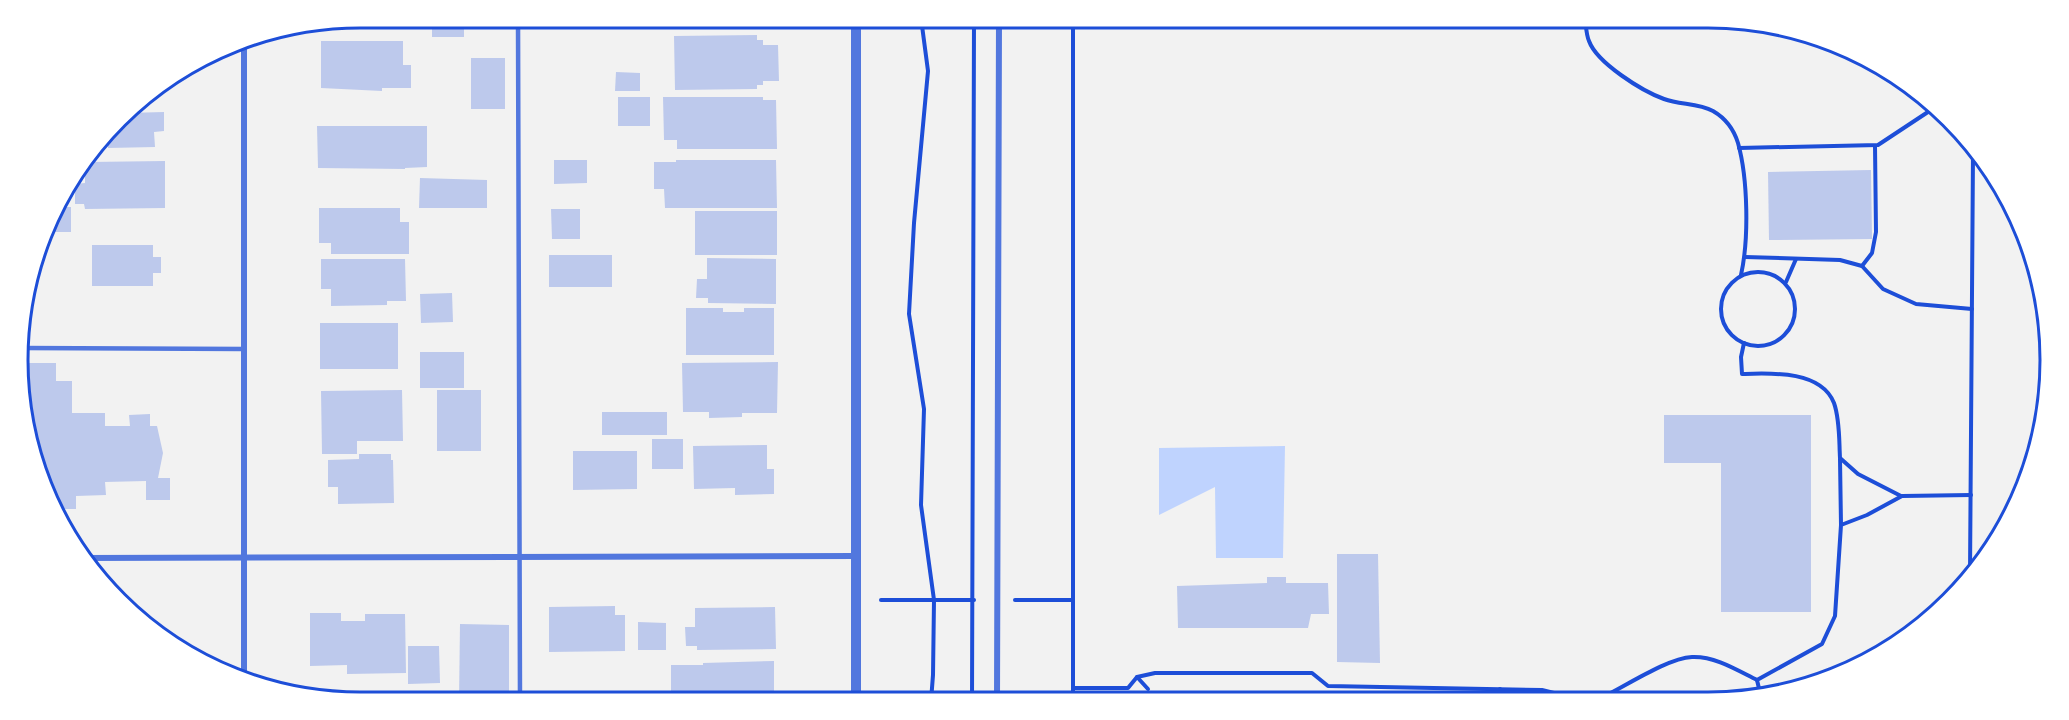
<svg xmlns="http://www.w3.org/2000/svg" width="2069" height="720" viewBox="0 0 2069 720" font-family="'DM Sans',sans-serif">
	<rect width="100%" height="100%" fill="#f2f2f2"/>
	<polygon fill="#bfd3fe" points="1285,446 1283,558 1216,558 1215,487 1159,515 1159,448"/>
	<g fill="#bdc9ec">
		<rect x="432" y="18" width="32" height="19"/>
		<polygon points="757,35 757,40 763,40 763,45 778,45 779,81 763,81 763,85 757,85 757,89 675,90 674,36"/>
		<polygon points="321,41 403,41 403,65 411,65 411,88 382,88 382,91 321,88"/>
		<rect x="471" y="58" width="34" height="51"/>
		<polygon points="616,72 640,73 640,91 615,91"/>
		<rect x="618" y="97" width="32" height="29"/>
		<polygon points="663,97 763,97 763,100 776,100 777,149 677,149 677,140 664,140"/>
		<polygon points="164,112 164,131 154,132 155,147 108,148 108,137 127,113"/>
		<polygon points="317,126 427,126 427,167 405,168 405,169 318,168"/>
		<polygon points="554,160 587,160 587,183 554,184"/>
		<polygon points="676,160 776,160 777,208 665,208 664,189 654,189 654,162 676,162"/>
		<polygon points="165,161 165,208 85,209 84,204 75,204 75,184 85,183 85,168 89,162"/>
		<polygon points="1871,170 1872,239 1769,240 1768,172"/>
		<polygon points="420,178 487,180 487,208 419,208"/>
		<polygon points="55,207 71,207 71,232 46,232"/>
		<polygon points="319,208 400,208 400,222 409,222 409,254 331,254 331,243 319,243"/>
		<polygon points="551,209 580,209 580,239 552,239"/>
		<rect x="695" y="211" width="82" height="44"/>
		<polygon points="92,245 153,245 153,257 161,257 161,273 153,273 153,286 92,286"/>
		<rect x="549" y="255" width="63" height="32"/>
		<polygon points="707,258 776,259 776,304 708,303 708,298 696,298 697,279 707,279"/>
		<polygon points="321,259 405,259 406,301 387,301 387,305 331,306 331,289 321,289"/>
		<polygon points="452,293 453,322 421,323 420,294"/>
		<polygon points="686,308 723,308 723,312 744,312 744,308 774,308 774,355 686,355"/>
		<rect x="320" y="323" width="78" height="46"/>
		<rect x="420" y="352" width="44" height="36"/>
		<polygon points="778,362 777,413 742,413 742,417 709,418 709,412 683,412 682,363"/>
		<polygon points="24,363 56,363 56,381 72,381 72,413 105,413 105,426 130,426 129,415 150,414 150,426 157,426 163,453 158,478 170,478 170,500 146,500 146,481 105,482 106,495 76,496 76,509 57,509 30,448"/>
		<polygon points="402,390 403,441 357,441 357,454 322,454 321,391"/>
		<rect x="437" y="390" width="44" height="61"/>
		<rect x="602" y="412" width="65" height="23"/>
		<polygon points="1664,415 1811,415 1811,612 1721,612 1721,463 1664,463"/>
		<rect x="652" y="439" width="31" height="30"/>
		<polygon points="767,445 767,469 774,469 774,494 735,495 735,488 694,489 693,446"/>
		<polygon points="573,451 637,451 637,489 573,490"/>
		<polygon points="359,454 391,454 391,460 393,460 394,503 338,504 338,487 328,487 328,460 359,459"/>
		<polygon points="1337,554 1378,554 1380,663 1337,662"/>
		<polygon points="1267,577 1286,577 1286,583 1328,583 1329,614 1311,614 1308,628 1178,628 1177,586 1267,583"/>
		<polygon points="615,606 615,615 625,615 625,651 549,652 549,607"/>
		<polygon points="775,607 776,649 697,650 697,646 686,646 685,627 695,627 695,608"/>
		<polygon points="310,613 341,613 341,621 365,621 365,614 405,614 406,673 347,674 347,665 310,666"/>
		<polygon points="638,622 666,623 666,650 638,650"/>
		<polygon points="460,624 509,625 509,702 459,702"/>
		<polygon points="408,646 439,646 440,683 408,684"/>
		<polygon points="774,661 774,701 671,701 671,665 703,665 703,663"/>
		<polygon points="378,696 378,702 332,698 332,697"/>
	</g>
	<g fill="none" stroke-linecap="round" stroke-linejoin="round">
		<g stroke="#1d4ed8" stroke-width="4">
			<polyline points="921,18 928,71 914,223 909,314 924,409 921,505 934,600 933,675 931,701"/>
			<polyline points="1073,18 1073,700"/>
			<path d="M1585,18C1586,25 1586,34 1589,41C1597,63 1642,91 1664,99C1680,105 1698,103 1713,111C1725,118 1734,130 1738,143C1748,179 1749,239 1741,275"/>
			<polyline points="1739,148 1878,145 1934,108"/>
			<polyline points="1745,257 1840,260 1862,266 1883,289 1916,304 1972,309"/>
			<polyline points="1862,266 1872,253 1876,232 1875,146"/>
			<circle cx="1758" cy="309" r="37"/>
			<polyline points="1786,282 1796,259"/>
			<path d="M1744,343L1741,357L1742,374C1771,373 1821,370 1834,403C1840,420 1839,441 1840,458L1858,474L1901,496"/>
			<polyline points="1840,459 1841,525"/>
			<polyline points="1970,574 1973,153"/>
			<polyline points="881,600 974,600"/>
			<polyline points="1015,600 1072,600"/>
			<polyline points="1137,677 1148,689"/>
			<polyline points="1073,688 1128,688 1137,677 1155,673 1312,673 1328,686 1542,690 1578,699"/>
			<polyline points="1500,689 1500,700"/>
			<polyline points="1761,697 1757,680 1822,644 1835,616 1841,525 1867,515 1902,496 1971,495"/>
			<path d="M1599,699C1623,688 1667,658 1692,657C1715,656 1737,670 1757,680"/>
			<polyline points="972,701 974,18"/>
		</g>
		<g stroke="#5277de" stroke-width="4.5">
			<polyline points="518,18 520,702"/>
			<polyline points="23,348 244,349"/>
		</g>
		<g stroke="#5277de" stroke-width="6">
			<polyline points="244,41 244,678"/>
			<polyline points="83,558 856,556"/>
			<polyline points="997,701 999,18"/>
		</g>
		<polyline stroke="#5277de" stroke-width="10" points="856,701 856,18"/>
	</g>
	<path d="M0 0H2069V720H0ZM360 28H1708A332 332 0 0 1 2040 360V360A332 332 0 0 1 1708 692H360A332 332 0 0 1 28 360V360A332 332 0 0 1 360 28Z" fill="#fff" fill-rule="evenodd"/>
	<path fill="none" stroke="#1d4ed8" stroke-width="3" d="M360 28H1708A332 332 0 0 1 2040 360V360A332 332 0 0 1 1708 692H360A332 332 0 0 1 28 360V360A332 332 0 0 1 360 28Z"/>
</svg>
